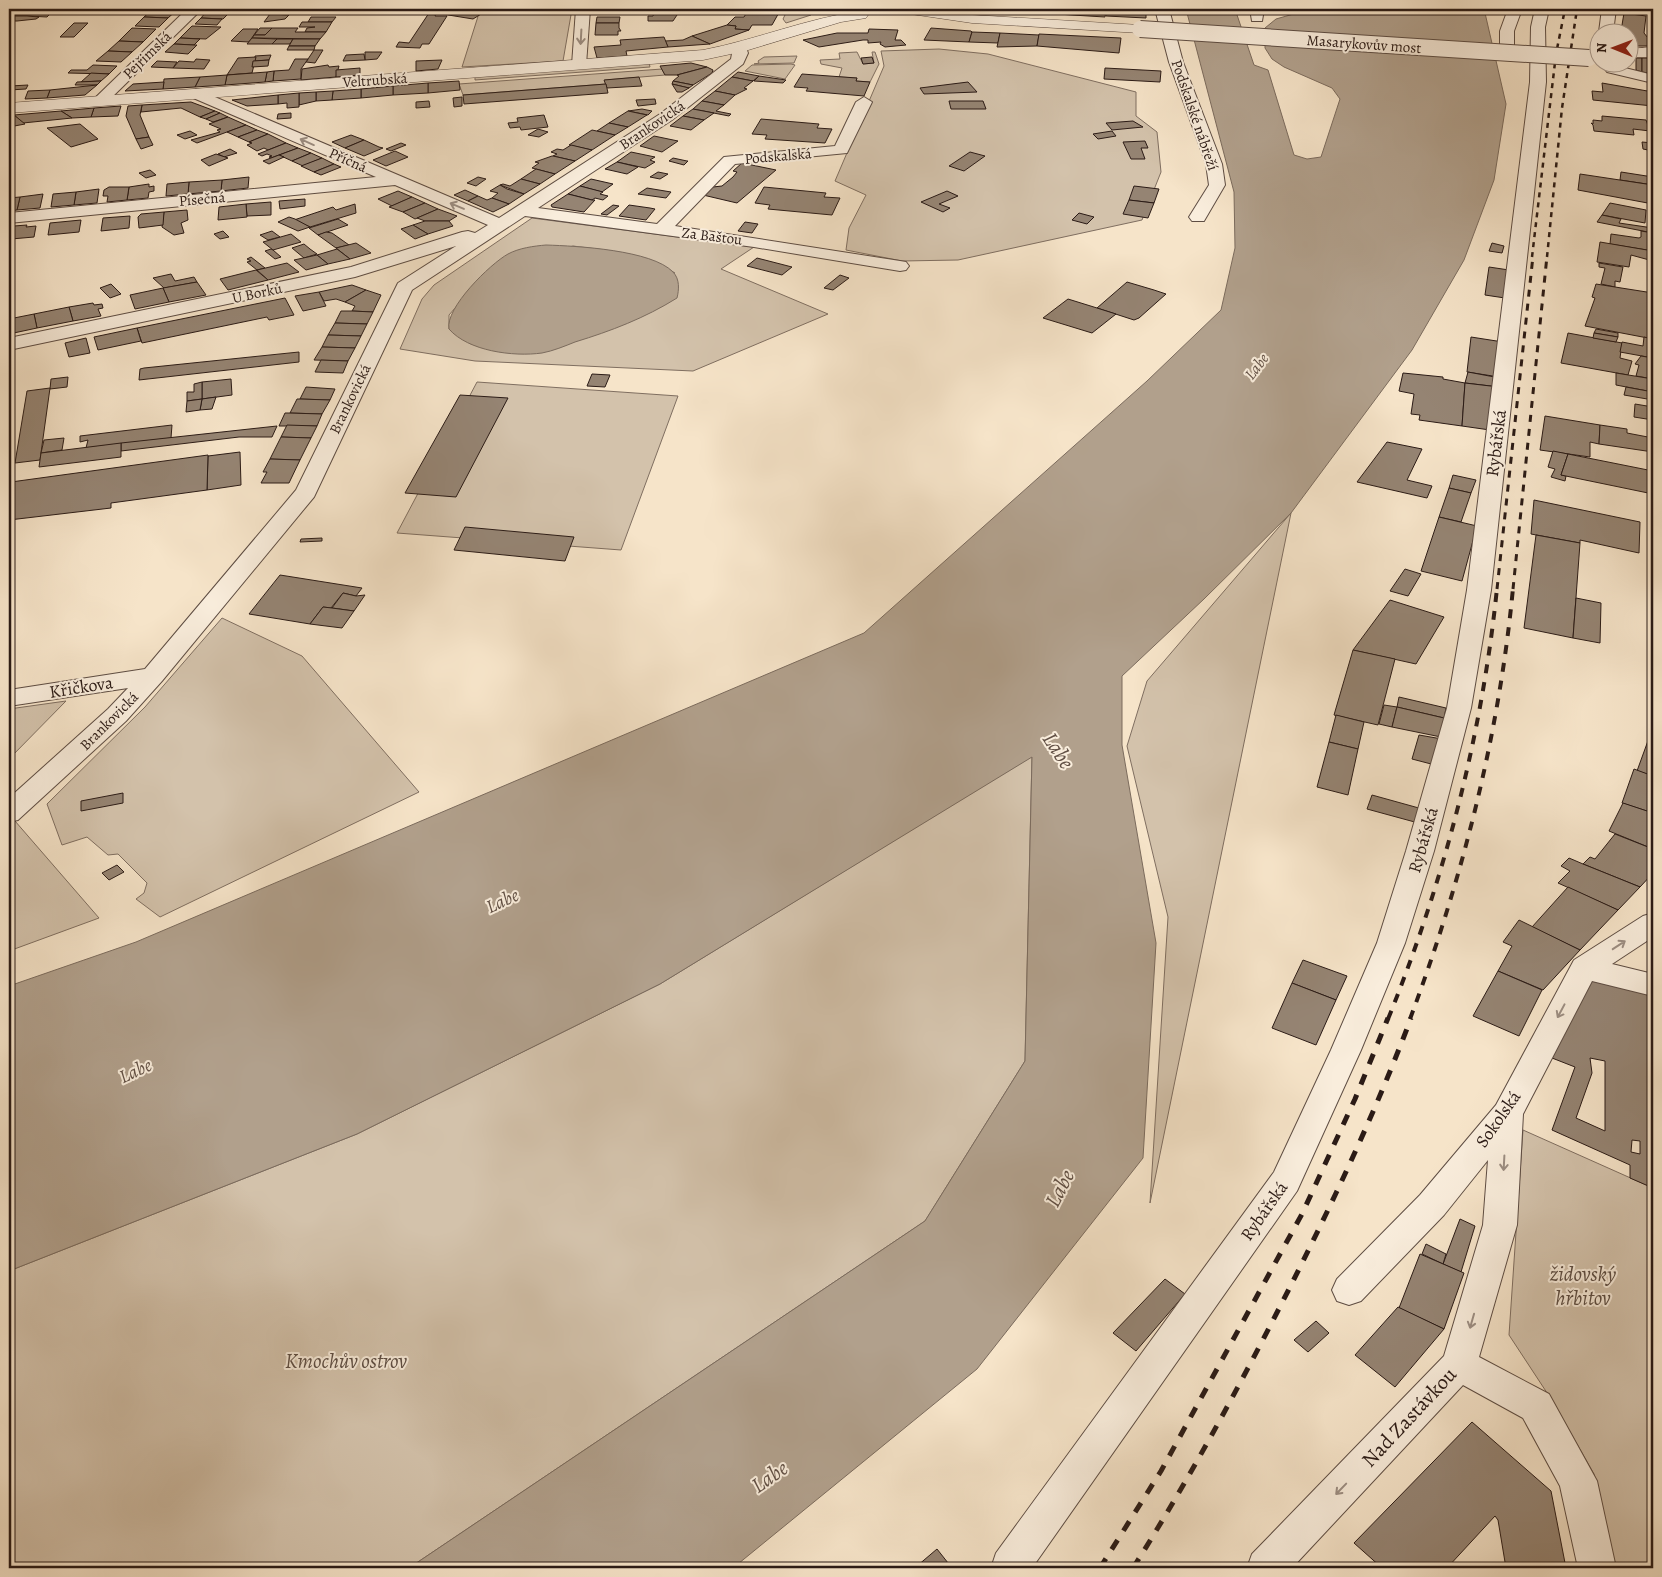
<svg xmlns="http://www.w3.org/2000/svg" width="1662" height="1577" viewBox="0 0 1662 1577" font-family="Alegreya,serif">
	<rect width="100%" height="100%" fill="#f6e4c9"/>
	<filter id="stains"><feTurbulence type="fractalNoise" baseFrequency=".004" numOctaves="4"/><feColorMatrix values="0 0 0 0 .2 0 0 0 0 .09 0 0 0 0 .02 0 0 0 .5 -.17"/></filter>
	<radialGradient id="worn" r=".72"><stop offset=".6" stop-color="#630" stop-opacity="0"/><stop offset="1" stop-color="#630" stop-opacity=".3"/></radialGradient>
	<g fill="#d3c2ab" stroke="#7f6e60" fill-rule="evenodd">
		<polygon points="572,9 563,61 462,67 480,10"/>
		<polygon points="788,9 804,9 811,15 786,23 783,19"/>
		<polygon points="939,49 988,54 1136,92 1136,116 1157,132 1161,172 1142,220 958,260 902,261 846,250 849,228 866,195 835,181 884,66 881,51"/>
		<polygon points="857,52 863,64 874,63 872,52 875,52 879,64 870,82 856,81 857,78 839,77 842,68 821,64 820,60 840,59 839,53"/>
		<polygon points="797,56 794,63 754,64 759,63 758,61 764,57"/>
		<polygon points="649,63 650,67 475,80 475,76"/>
		<polygon points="752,65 791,64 795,65 785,79 745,71"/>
		<polygon points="662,69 665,75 605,80 606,84 463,95 459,84"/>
		<path d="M532,218L754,247L721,269L828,314L693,371L475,361L400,349L422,299L434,285ZM573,246C610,251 643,252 675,273L526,353L493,350L471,344L449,329V315L488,270Z"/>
		<polygon points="477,382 678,396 621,550 397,533"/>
		<polygon points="1291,513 1150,1203 1168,917 1127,746 1147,681"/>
		<polygon points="222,618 302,656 419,792 160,917 136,899 144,893 147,883 118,854 108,855 87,837 62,845 47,804 145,707"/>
		<polygon points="66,701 9,759 9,709"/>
		<polygon points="1032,756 1025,1061 925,1221 409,1568 9,1568 9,1271 357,1134 660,984"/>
		<polygon points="15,821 99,918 9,951 9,825"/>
		<polygon points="1523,1130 1653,1188 1653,1568 1616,1568 1594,1474 1553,1402 1509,1335"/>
	</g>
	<g fill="#b1a08c" stroke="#7b6b5d">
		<polygon points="1186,9 1235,9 1254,65 1268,70 1294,155 1307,159 1321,157 1340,99 1332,88 1284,67 1272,59 1265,48 1265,28 1276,19 1311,9 1491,9 1485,13 1506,104 1494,180 1464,260 1412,350 1291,513 1204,599 1122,676 1122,745 1156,943 1143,1158 977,1369 733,1568 409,1568 925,1221 1025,1061 1032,757 660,984 357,1134 9,1271 9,986 136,942 864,633 1147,381 1221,310 1235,248 1234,192"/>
		<path d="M546,245C577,246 652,250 673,272C680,279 679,290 677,298C645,318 611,331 575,342C565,346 553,351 542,353C513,357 468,351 449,329C445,308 490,264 508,254C519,248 534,246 546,245Z"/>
	</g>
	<g fill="#958473" stroke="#2b1b16" fill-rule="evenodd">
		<polygon points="153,9 178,9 168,18 144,17"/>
		<polygon points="210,9 236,9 229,13 206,12"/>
		<polygon points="422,9 475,9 486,11 473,19 436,13 435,16 447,16 429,44 422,44 420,48 396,47 399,42 409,43 431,10 421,10"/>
		<polygon points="749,9 766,10 781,9 772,25 752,25 749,30 735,29 736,26 727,25 735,17 744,17"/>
		<polygon points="1042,9 1073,9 1072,15 1044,13 1042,12"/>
		<polygon points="1073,9 1106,9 1105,17 1072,15"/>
		<polygon points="1106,9 1149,9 1149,12 1146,12 1146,18 1106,16"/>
		<polygon points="9,10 52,12 47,17 27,16 9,16"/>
		<polygon points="206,12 229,13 223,19 201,18"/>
		<polygon points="679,12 673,21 648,21 648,16 653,16 654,13"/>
		<polygon points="1624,13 1646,16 1644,33 1648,38 1653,38 1653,46 1637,46 1635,42 1630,42 1630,32 1622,25"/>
		<polygon points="270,14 289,15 285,19 264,22"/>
		<polygon points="9,16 27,16 39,17 36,19 17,21 9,21"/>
		<polygon points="144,17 168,18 159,27 135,26"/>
		<polygon points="311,17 336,17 332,22 308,22"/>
		<polygon points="597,17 620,17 619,23 596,23"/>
		<polygon points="201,18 222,19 217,25 195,24"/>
		<polygon points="302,22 332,22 326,32 305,32 307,28 315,27 299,27"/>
		<polygon points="74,23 88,23 74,37 60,37"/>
		<polygon points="596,23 619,23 619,28 621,31 618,31 618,35 595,35"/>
		<polygon points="727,25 736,26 735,29 749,30 710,44 692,36"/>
		<polygon points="192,26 221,27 206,39 180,38"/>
		<polygon points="132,28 156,29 143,42 119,41"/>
		<polygon points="260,28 272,28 265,35 254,35"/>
		<polygon points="272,28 298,28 295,32 326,32 320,39 252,38 254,35 265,35"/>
		<polygon points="931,28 971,31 972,32 969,42 924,40"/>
		<polygon points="243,29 258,29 249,42 231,41"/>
		<polygon points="869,29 898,30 895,40 901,40 906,45 885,47 880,44 881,42 868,43 868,40 863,40 819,47 803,40 837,33 868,33"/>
		<polygon points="972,32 1000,33 998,43 969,42"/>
		<polygon points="1000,33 1039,35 1037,46 997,47"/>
		<polygon points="1039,34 1121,38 1119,53 1037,46"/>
		<polygon points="692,36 710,44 668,47 665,41 683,40"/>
		<polygon points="664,37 668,47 626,51 627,56 597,58 594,47 621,45 620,40"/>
		<polygon points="180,38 200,39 194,45 174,44"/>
		<polygon points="252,38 277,39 272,44 247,44"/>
		<polygon points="277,39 293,39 290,44 272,44"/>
		<polygon points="293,39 320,39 315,46 289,46"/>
		<polygon points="119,41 143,42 132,52 108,51"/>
		<polygon points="174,44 194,45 197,45 188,54 165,52"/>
		<polygon points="289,46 315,46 314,50 287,50"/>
		<polygon points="314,50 323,50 315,63 306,62"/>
		<polygon points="108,51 132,52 121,62 96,61"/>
		<polygon points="365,52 382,52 377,59 365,60"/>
		<polygon points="364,54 365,60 343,61 346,55"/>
		<polygon points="271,55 269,60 255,61 255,56"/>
		<polygon points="256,57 252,73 227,75 238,58"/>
		<polygon points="872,57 874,63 863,64 861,58"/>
		<polygon points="1636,58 1642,58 1642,72 1636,70"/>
		<polygon points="1642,58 1653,58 1653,74 1642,72"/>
		<polygon points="196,59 210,60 204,69 173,68 179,61 194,62"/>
		<polygon points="295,59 308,59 301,69 301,79 273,81 274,71 289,70"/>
		<polygon points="269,60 268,66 252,67 253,61"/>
		<polygon points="442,60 438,69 416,71 416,61"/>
		<polygon points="157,61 177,62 173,68 151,67"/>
		<polygon points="691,63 707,67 677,75 665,75 660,66"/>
		<polygon points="93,65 117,66 109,74 68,73 71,70 87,70"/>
		<polygon points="328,65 329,67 339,66 336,77 301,80 302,69"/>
		<polygon points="707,67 713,70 712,73 693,85 673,81 679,76 677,75"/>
		<polygon points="360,68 360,75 336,77 336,70"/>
		<polygon points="1105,68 1161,71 1160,82 1104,79"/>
		<polygon points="274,71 273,81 265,82 267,72"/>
		<polygon points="267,72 265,82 225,85 227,75"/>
		<polygon points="738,72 759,76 753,81 732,77"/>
		<polygon points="91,73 109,74 101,81 81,82"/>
		<polygon points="802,74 857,78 856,81 870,82 864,96 806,91 808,88 794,87"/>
		<polygon points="227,75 225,85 195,87 200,77"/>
		<polygon points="759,76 786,80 783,83 754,81"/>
		<polygon points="200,77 195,87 163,89 164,79"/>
		<polygon points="639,77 642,86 607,88 604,80"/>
		<polygon points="732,77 753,81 744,88 747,89 735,95 715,91"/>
		<polygon points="101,81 97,85 75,85 77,82"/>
		<polygon points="459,81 460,90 428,93 428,83"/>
		<polygon points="673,81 693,85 689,88 672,84"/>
		<polygon points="164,82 163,89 125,91 133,84"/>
		<polygon points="968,82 977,92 924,94 920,88"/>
		<polygon points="428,83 428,93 393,95 393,86"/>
		<polygon points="1602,83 1653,92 1653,106 1593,100 1592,91 1603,92"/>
		<polygon points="606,84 608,93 464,104 463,95"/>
		<polygon points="672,84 689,88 682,92 677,92"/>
		<polygon points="28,85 26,89 9,90 10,86"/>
		<polygon points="97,85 85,95 47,98 50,90"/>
		<polygon points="393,86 393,95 361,98 361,89"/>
		<polygon points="361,89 361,98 332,100 333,91"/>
		<polygon points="50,90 47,98 25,99 28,91"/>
		<polygon points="333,91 332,100 316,101 316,92"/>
		<polygon points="715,91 735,95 724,105 702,101"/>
		<polygon points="316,92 316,101 299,105 299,93"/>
		<polygon points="299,93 299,107 287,108 287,103 278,104 278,95"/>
		<polygon points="278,95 278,104 247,106 232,100"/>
		<polygon points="462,97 462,106 454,107 453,98"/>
		<polygon points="655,99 656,104 638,106 636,100"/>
		<polygon points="429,101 430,107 416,108 416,102"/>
		<polygon points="702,101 724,105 716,111 731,114 729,116 693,109"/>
		<polygon points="949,101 983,101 986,109 951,109"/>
		<polygon points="191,102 215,111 200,117 181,108 141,112 142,105"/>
		<polygon points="142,105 140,115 149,137 136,139 126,116 128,106"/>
		<polygon points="121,106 118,116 91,117 94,108"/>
		<polygon points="94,108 91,117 72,118 61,111"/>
		<polygon points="642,109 652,111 648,115 628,111"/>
		<polygon points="693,109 714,113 704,120 683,116"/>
		<polygon points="61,111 72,118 23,123 14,115"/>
		<polygon points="215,111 220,113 206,119 200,117"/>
		<polygon points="628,111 647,115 628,127 609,123"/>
		<polygon points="220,113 228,117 213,122 206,119"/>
		<polygon points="291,113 291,118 277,119 278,114"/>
		<polygon points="9,115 14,115 25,124 9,127"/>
		<polygon points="544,115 548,127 521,130 520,127 510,128 508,123 518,122 517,118"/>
		<polygon points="683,116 704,120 691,130 670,126"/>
		<polygon points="1602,116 1646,120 1650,131 1633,129 1634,135 1594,131 1593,125 1591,123 1593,124 1593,120 1602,121"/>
		<polygon points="228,117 246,125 197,143 191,140 220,132 217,130 221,129 209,124"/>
		<polygon points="761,119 819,124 817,128 832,129 825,143 765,139 767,135 752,134"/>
		<polygon points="1133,121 1143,127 1112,130 1106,123"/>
		<polygon points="609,123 628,127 615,135 597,131"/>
		<polygon points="80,124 98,139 71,147 47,128"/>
		<polygon points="246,125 257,130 238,137 227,132"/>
		<polygon points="538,129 548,132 539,137 528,135"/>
		<polygon points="257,130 268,134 249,142 238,137"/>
		<polygon points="592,130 615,135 592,150 569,145"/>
		<polygon points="190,131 197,135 185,139 177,135"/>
		<polygon points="1112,131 1116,136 1098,139 1093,134"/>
		<polygon points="268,134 286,143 268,150 264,148 257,151 247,145 252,143 249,142"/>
		<polygon points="351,135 364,140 345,148 332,142"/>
		<polygon points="654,136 678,141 662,152 640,146"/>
		<polygon points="149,137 153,145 141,149 136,139"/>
		<polygon points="364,140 379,147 383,148 364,156 345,148"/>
		<polygon points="1145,141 1148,148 1141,148 1145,159 1131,159 1123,142"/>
		<polygon points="1642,142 1653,143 1653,151 1643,149"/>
		<polygon points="286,143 298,148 271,158 269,157 272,156 267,154 262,156 258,154"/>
		<polygon points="401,143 406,145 391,151 386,149"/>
		<polygon points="571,145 592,150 575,161 553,156 557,154 551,152 557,149 563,150"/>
		<polygon points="298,148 311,153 292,161 279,155"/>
		<polygon points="230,149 237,153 224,157 218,154"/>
		<polygon points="395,151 408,157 386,166 373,160"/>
		<polygon points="631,152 655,157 650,160 655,162 645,168 617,162"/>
		<polygon points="970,152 985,156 964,171 949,166"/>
		<polygon points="311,153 322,158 303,166 292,161"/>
		<polygon points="216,154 228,158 209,166 201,160"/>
		<polygon points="279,155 284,157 269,164 263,161"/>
		<polygon points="552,156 553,156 575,161 555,174 532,168 539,163 535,162"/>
		<polygon points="322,158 334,164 314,172 301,166"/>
		<polygon points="673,158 687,161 688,161 684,165 669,161"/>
		<polygon points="617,162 638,167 627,174 605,169"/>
		<polygon points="742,163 776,170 737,203 703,195 713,187 722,186 733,177 737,172 733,171"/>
		<polygon points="334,164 341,167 321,175 314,172"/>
		<polygon points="536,169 555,174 540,184 521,179"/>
		<polygon points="150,170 156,175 146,178 139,173"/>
		<polygon points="658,172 668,174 660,179 650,177"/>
		<polygon points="1621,172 1653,177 1653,185 1620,180"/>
		<polygon points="1580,174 1653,185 1653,204 1578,190"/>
		<polygon points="249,177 248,188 221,191 222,180"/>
		<polygon points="478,177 486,179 476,186 467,183"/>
		<polygon points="521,179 540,184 524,194 500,185 503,184 510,186"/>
		<polygon points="591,179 613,184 602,192 580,186"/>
		<polygon points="222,180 221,191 188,194 189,182"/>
		<polygon points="189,182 188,194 166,196 167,184"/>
		<polygon points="149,184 149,187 154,186 154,191 149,192 148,198 127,200 129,187"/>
		<polygon points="500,185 507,189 524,194 509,204 492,198 498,193 490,191"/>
		<polygon points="580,186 603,192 600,194 608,196 603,200 595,198 592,200 568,194"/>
		<polygon points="1134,186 1159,189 1154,203 1129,200"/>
		<polygon points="109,187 129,187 127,200 107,202 108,196 103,196 104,190"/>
		<polygon points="764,187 826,193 824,197 840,198 832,215 768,209 770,205 755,203"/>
		<polygon points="647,188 671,192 666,198 638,194"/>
		<polygon points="99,189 97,203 74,205 76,192"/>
		<polygon points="465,190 478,196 468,201 454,195"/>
		<polygon points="398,191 412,197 392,206 378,199"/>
		<polygon points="947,191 958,196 939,204 950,208 943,212 921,202"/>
		<polygon points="76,192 74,205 51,207 53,194"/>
		<polygon points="43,194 40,208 17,210 20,197"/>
		<polygon points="568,194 592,200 595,200 584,212 552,207 551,205"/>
		<polygon points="478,196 487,200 492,198 509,204 493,212 468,201"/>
		<polygon points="20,197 17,210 9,211 9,198"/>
		<polygon points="412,197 425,203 403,212 389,207"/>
		<polygon points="305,199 305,206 280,209 279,201"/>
		<polygon points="1129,200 1154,203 1148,218 1123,214"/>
		<polygon points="271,202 271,215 247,216 246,204"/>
		<polygon points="425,203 438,209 415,219 403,212"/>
		<polygon points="1610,203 1646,210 1645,223 1602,215"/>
		<polygon points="246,204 247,217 218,220 219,207"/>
		<polygon points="355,204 356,213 310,227 294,220 333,207 336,210"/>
		<polygon points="613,205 619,206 607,215 601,214"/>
		<polygon points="629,205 650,208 655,209 646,220 619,216"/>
		<polygon points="438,209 457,216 449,221 425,221 417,218"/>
		<polygon points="187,210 188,220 181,223 184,233 174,235 162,227 164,212"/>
		<polygon points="164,212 163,225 139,228 138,217 141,214"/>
		<polygon points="1079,213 1094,217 1087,224 1072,220"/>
		<polygon points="1602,215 1621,219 1619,223 1653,228 1653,233 1597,222"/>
		<polygon points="130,216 129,228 101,231 103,218"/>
		<polygon points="289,217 295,219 310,227 298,231 278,222"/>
		<polygon points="338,219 348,225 318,235 309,228"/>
		<polygon points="81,220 79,232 48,235 50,223"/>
		<polygon points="425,221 449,221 453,226 428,234 413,225"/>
		<polygon points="745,222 758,224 752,233 738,231"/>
		<polygon points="27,225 26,227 36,226 34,237 11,239 14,226"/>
		<polygon points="413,225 428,234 415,239 401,229"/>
		<polygon points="223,231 229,237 220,239 214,234"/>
		<polygon points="272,231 280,237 268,240 260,235"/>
		<polygon points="1641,231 1653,233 1653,251 1610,244 1611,234 1639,238 1641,237"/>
		<polygon points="326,232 332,233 349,245 336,248 318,235"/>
		<polygon points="291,234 301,242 273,250 263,242"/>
		<polygon points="1600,242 1653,251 1653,261 1631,255 1629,267 1597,262"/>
		<polygon points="356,243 371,253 350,259 336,248"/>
		<polygon points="1492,243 1504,246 1502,253 1489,251"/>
		<polygon points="304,244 310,249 317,254 304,258 292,248"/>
		<polygon points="271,249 273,250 281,257 275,259 265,251"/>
		<polygon points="337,249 350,259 328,264 317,255"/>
		<polygon points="317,255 328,264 306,270 294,260"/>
		<polygon points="251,257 265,268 257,270 247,262 251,261 247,259"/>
		<polygon points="757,258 792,267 782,275 747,266"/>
		<polygon points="287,263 299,272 268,280 257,270"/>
		<polygon points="1599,263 1623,267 1620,282 1615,281 1615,287 1601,284 1605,268 1599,267"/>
		<polygon points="1489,267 1509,270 1505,298 1485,295"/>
		<polygon points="256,270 268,280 228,290 220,279"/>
		<polygon points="171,274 175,281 194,277 197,282 164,288 153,278"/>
		<polygon points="840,275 849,278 833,290 824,288"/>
		<polygon points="197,282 206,295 169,302 163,288"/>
		<polygon points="1127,282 1154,290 1166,294 1139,318 1134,320 1097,308"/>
		<polygon points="111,284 121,294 110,298 100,288"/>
		<polygon points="1596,284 1653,293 1653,339 1585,326 1595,298 1592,297"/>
		<polygon points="352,285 366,290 345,302 336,299 324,301 319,292"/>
		<polygon points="163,288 169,302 135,309 130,295"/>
		<polygon points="366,290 381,295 373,312 352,311 355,306 345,302"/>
		<polygon points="319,292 326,306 303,311 295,296"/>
		<polygon points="285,298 294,315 269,320 267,317 142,343 137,328"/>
		<polygon points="1068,299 1097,308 1116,314 1092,333 1043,318"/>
		<polygon points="93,303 94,305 102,304 103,308 98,309 101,316 73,321 69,307"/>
		<polygon points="69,307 73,321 37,328 34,314"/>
		<polygon points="341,311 352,311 373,312 367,324 335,323"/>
		<polygon points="34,314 37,328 9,334 9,319"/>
		<polygon points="335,323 367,324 361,336 328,335"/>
		<polygon points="137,328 141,341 98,350 94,337"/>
		<polygon points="1596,329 1618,333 1618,337 1594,333"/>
		<polygon points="1568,333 1622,343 1620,358 1632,361 1628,375 1561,363"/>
		<polygon points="1594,333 1618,337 1616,342 1593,338"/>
		<polygon points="328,335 361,336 355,348 322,347"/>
		<polygon points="1471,337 1503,342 1499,377 1467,372"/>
		<polygon points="1644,337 1653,339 1653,358 1620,352 1622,342 1643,346"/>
		<polygon points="86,338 90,353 69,357 65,343"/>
		<polygon points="322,347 355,348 348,361 314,360"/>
		<polygon points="299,352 299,362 139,380 140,369 144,368"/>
		<polygon points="1641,356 1653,358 1653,379 1636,376 1639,365 1635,364"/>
		<polygon points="321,360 348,361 343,373 315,372"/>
		<polygon points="1468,372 1500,378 1499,387 1465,383"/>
		<polygon points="1403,373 1443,377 1443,379 1465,383 1462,426 1419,420 1420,415 1411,414 1414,394 1399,391"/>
		<polygon points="1616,373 1653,379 1653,392 1616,385"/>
		<polygon points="592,374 610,375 605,387 587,386"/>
		<polygon points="68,377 67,387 50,389 51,379"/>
		<polygon points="231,379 232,395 202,399 202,382"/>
		<polygon points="202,382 202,399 187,401 187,392 194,392 194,384"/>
		<polygon points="1465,383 1499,387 1497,431 1462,426"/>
		<polygon points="306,387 335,389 330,400 300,399"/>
		<polygon points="1626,387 1653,392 1653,400 1624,395"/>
		<polygon points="50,388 40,460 15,463 27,391"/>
		<polygon points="460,395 508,398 456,497 405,493"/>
		<polygon points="216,397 212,409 200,410 202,399"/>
		<polygon points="202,399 200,410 186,412 187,401"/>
		<polygon points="297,399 300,399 330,400 322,414 290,413"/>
		<polygon points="1635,404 1653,407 1653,420 1634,417"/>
		<polygon points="285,413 288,413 322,414 317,426 279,426"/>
		<polygon points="1545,416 1600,425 1599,444 1590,442 1590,457 1540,450"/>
		<polygon points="172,425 171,438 86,448 88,440 80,442 80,436"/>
		<polygon points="287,425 317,426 311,438 281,437"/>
		<polygon points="1600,425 1627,429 1627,433 1653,438 1653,452 1599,444"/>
		<polygon points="277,426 272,437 239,437 121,451 121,443"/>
		<polygon points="281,437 311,438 300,460 270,459"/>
		<polygon points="64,438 62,450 41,453 44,440"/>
		<polygon points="1387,442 1422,449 1407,480 1432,486 1427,498 1357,482"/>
		<polygon points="121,443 121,457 39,467 41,453"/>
		<polygon points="1553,451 1568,454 1561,475 1566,476 1565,481 1551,477 1555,469 1548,467"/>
		<polygon points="240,452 241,485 207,490 208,456"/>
		<polygon points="1568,454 1653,471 1653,494 1561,475"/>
		<polygon points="208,455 207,490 111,503 111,508 9,520 11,482"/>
		<polygon points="270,459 300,460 289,483 261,483 267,472 263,472"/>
		<polygon points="1453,475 1476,480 1471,493 1449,488"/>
		<polygon points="1449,488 1471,493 1461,522 1439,517"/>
		<polygon points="1534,500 1640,522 1639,553 1580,540 1580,543 1531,534"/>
		<polygon points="1439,517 1477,526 1462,581 1421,571"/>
		<polygon points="465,527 574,537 565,561 454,550"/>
		<polygon points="1536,535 1580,543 1573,638 1524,628"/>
		<polygon points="322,538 322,541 300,542 301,539"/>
		<polygon points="1405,569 1421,574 1408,596 1390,591"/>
		<polygon points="280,575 362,588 356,596 343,593 331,608 323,607 310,624 249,614"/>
		<polygon points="343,593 356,596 365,595 354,611 332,608"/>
		<polygon points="1576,598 1601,603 1600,643 1573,638"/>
		<polygon points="1390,600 1444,617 1416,664 1353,650"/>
		<polygon points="323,607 332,608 354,611 342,628 310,624"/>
		<polygon points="1353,650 1395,659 1378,725 1334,715"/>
		<polygon points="1399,697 1446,708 1444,718 1397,707"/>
		<polygon points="1384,705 1397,707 1392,727 1379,724"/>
		<polygon points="1397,707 1444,718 1441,737 1392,727"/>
		<polygon points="1336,715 1364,722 1358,749 1329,742"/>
		<polygon points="1653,727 1653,776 1637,771"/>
		<polygon points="1419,735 1442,739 1435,765 1412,759"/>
		<polygon points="1329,742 1358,749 1348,795 1317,787"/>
		<polygon points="1634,769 1653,776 1653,813 1622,803"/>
		<polygon points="123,793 123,803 81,811 81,801"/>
		<polygon points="1372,795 1426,810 1422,824 1367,809"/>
		<polygon points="1623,803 1653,813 1653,849 1609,831"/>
		<polygon points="1615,834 1653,849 1653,873 1640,887 1583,864 1590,857 1595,859"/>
		<polygon points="1569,858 1583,864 1640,887 1618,910 1558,883 1570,871 1561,866"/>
		<polygon points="117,865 124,872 109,880 102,873"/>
		<polygon points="1568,887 1618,910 1580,950 1532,927"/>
		<polygon points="1519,920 1580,950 1543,990 1498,971 1512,946 1503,942"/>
		<polygon points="1303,960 1347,976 1336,1000 1292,983"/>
		<polygon points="1498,971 1542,990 1519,1036 1473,1016"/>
		<path d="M1591,977L1653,996V1188L1630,1178V1165L1552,1130L1575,1067L1552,1058ZM1590,1058L1605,1061V1131L1576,1118L1592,1073ZM1632,1140L1640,1141V1154L1631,1152Z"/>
		<polygon points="1292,983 1336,1000 1316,1045 1272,1028"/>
		<polygon points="1460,1219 1475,1226 1461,1272 1443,1264"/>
		<polygon points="1426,1244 1446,1254 1443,1264 1422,1254"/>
		<polygon points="1420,1254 1464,1273 1444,1329 1399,1308"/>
		<polygon points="1165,1279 1185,1294 1136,1351 1113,1333"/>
		<polygon points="1398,1307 1444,1329 1395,1387 1355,1355"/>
		<polygon points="1316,1321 1329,1333 1308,1352 1294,1340"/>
		<polygon points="1472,1422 1551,1491 1566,1568 1506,1568 1498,1520 1495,1516 1447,1568 1409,1568 1406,1566 1405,1568 1382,1568 1354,1543"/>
		<polygon points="937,1549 952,1568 919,1568 917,1566"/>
	</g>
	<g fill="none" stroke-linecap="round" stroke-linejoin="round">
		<defs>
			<g id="minor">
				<polygon points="187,9 202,9 105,104 95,104 92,101 95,98"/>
				<polygon points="576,9 590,9 586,65 579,69 572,65"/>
				<polygon points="1155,9 1169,9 1183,62 1222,164 1225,185 1204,221 1192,221 1189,217 1209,185 1206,164 1169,62"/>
				<polygon points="1250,9 1264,9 1262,21 1252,21"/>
				<polygon points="1508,9 1522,9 1514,31 1514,53 1507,57 1500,53 1500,31"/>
				<polygon points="1535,9 1549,9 1545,27 1546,82 1491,590 1471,708 1434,851 1405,943 1361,1050 1297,1191 1032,1568 991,1568 996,1553 1274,1172 1331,1050 1377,943 1406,851 1447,708 1467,590 1530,82 1531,27"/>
				<polygon points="1602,9 1616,9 1613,32 1599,32"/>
				<polygon points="740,44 745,45 748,53 743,64 672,120 538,208 657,224 724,157 835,146 856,102 864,97 872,102 847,153 735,164 675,226 900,261 906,262 909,266 906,270 900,271 754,247 525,216 412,290 314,497 162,681 126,721 18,820 9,822 9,798 108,709 128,688 9,706 9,690 145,669 296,490 398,283 456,246 355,277 9,350 9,338 351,267 462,232 468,231 475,233 488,225 395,185 9,223 9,213 376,177 191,97 188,94 196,89 499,218 660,114 731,59 733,48"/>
				<polygon points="1600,62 1615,62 1617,66 1653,75 1653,83 1607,72"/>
				<polygon points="1653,913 1653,937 1612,964 1653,974 1653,996 1592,981 1523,1114 1517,1225 1479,1357 1549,1394 1597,1481 1616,1568 1578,1568 1560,1486 1523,1418 1463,1385 1292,1568 1247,1568 1252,1554 1444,1356 1483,1225 1488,1160 1444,1215 1361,1301 1349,1305 1337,1301 1332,1290 1337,1279 1420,1195 1496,1105 1574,960 1643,916"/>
			</g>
			<g id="tertiary">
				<polygon points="897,9 932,9 972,15 1140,25 1147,29 1140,33 972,23 904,13"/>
				<path d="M861,11L866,12L868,15L866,18L841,22L745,51L703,60L9,113V103L703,50C756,40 807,18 861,11Z"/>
				<polygon points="1653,47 1653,57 1630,57 1630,49"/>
			</g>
		</defs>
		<use href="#minor" stroke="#5e4d43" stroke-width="2"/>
		<use href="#tertiary" stroke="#5e4d43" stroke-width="1"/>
		<use href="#minor" fill="#f9eddc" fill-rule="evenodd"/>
		<use href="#tertiary" fill="#f9eddc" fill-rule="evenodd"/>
		<g stroke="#2b1b16" stroke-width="2.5" stroke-dasharray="5 5" stroke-linecap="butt">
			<polyline points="1532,257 1556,54 1565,9"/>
			<polyline points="1547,257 1562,108 1577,9"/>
		</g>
		<g stroke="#2b1b16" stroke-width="3" stroke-dasharray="7 7" stroke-linecap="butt">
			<polyline points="1497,589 1533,256"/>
			<polyline points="1513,589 1547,256"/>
		</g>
		<g stroke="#2b1b16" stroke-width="4" stroke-dasharray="9 9" stroke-linecap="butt">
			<path d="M1388,1019C1444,881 1482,736 1497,588"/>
			<path d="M1410,1019C1462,880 1499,736 1513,588"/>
		</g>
		<g stroke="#2b1b16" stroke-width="5" stroke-dasharray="11 11" stroke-linecap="butt">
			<polyline points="1100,1568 1161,1471 1302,1214 1355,1099 1388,1018"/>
			<path d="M1133,1568C1190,1478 1240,1385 1288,1291C1333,1202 1376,1111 1411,1018"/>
		</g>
		<defs>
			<polyline id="tertiary-bridge" points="1140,29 1589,58"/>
		</defs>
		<use href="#tertiary-bridge" stroke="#5e4d43" stroke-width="18" stroke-linecap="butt"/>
		<use href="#tertiary-bridge" stroke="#f9eddc" stroke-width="16"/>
	</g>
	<defs><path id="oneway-shaft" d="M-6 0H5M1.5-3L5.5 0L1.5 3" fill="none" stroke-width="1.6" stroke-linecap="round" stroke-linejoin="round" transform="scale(1.25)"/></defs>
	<g stroke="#9c8e83">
		<use href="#oneway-shaft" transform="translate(581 37) rotate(93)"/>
		<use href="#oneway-shaft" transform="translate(307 142) rotate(-156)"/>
		<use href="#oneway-shaft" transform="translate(457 206) rotate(-157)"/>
		<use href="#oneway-shaft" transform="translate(1619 945) rotate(-33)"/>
		<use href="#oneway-shaft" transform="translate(1561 1011) rotate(118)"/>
		<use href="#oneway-shaft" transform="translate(1504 1163) rotate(93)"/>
		<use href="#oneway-shaft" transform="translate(1472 1321) rotate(106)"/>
		<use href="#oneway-shaft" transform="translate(1341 1489) rotate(134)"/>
	</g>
	<g text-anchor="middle" stroke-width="4" stroke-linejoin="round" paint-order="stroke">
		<g font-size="15" fill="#2b1b16" stroke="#f9eddc">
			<text transform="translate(1364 44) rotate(4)" y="5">Masarykovův most</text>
			<text transform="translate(147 55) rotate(-44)" y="5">Pejřimská</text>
			<text transform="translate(375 80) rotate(-4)" y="5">Veltrubská</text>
			<text transform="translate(1195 115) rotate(71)" y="5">Podskalské nábřeží</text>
			<text transform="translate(652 125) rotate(-34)" y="5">Brankovická</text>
			<text transform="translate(778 156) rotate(-5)" y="5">Podskalská</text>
			<text transform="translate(348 160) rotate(24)" y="5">Příčná</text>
			<text transform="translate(202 199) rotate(-5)" y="5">Písečná</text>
			<text transform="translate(712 236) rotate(7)" y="5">Za Baštou</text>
			<text transform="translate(257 293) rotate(-12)" y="5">U Borků</text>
			<text transform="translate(350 399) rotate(-64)" y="5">Brankovická</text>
			<text transform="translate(109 721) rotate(-45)" y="5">Brankovická</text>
		</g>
		<g font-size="16" font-style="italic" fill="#615045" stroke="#f9eddc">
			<text transform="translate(1256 366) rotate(-53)" y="6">Labe</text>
		</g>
		<g font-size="18" fill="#2b1b16" stroke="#f9eddc">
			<text transform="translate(1496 443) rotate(-83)" y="6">Rybářská</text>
			<text transform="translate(81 687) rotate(-9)" y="6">Křičkova</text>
			<text transform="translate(1423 840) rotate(-74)" y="6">Rybářská</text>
			<text transform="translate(1498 1119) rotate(-55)" y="6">Sokolská</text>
			<text transform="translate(1264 1211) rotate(-55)" y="6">Rybářská</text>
		</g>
		<g font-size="19" font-style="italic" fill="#615045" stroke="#f9eddc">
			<text transform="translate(502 900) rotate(-25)" y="7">Labe</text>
			<text transform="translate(135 1070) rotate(-25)" y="7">Labe</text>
		</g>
		<g font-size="21" font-style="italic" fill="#5d4d43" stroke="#f9eddc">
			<text x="1583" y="1281">židovský<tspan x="1583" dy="24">hřbitov</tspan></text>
			<text x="346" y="1368">Kmochův ostrov</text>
		</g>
		<g font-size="21" fill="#2b1b16" stroke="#f9eddc">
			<text transform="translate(1409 1417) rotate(-47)" y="7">Nad Zastávkou</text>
		</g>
		<g font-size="22" font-style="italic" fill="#615045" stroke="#f9eddc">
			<text transform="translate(1059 750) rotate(57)" y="8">Labe</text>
			<text transform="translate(1059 1188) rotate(-63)" y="8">Labe</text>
			<text transform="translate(769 1476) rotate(-35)" y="8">Labe</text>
		</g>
	</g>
	<rect width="1662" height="1577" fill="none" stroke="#f6e4c9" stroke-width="30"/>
	<rect x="10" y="10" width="1642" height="1557" fill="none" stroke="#2b1b16" stroke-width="2.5"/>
	<rect x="15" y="15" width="1632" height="1547" fill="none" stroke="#2b1b16"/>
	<g transform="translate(1614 48) rotate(271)"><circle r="24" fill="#f9eddc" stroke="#a7998d"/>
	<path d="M0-4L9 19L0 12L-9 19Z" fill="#8f2418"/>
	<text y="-8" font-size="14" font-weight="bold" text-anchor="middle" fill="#2b1b16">N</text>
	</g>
	<rect width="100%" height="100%" filter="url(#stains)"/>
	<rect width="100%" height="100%" fill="url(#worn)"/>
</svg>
